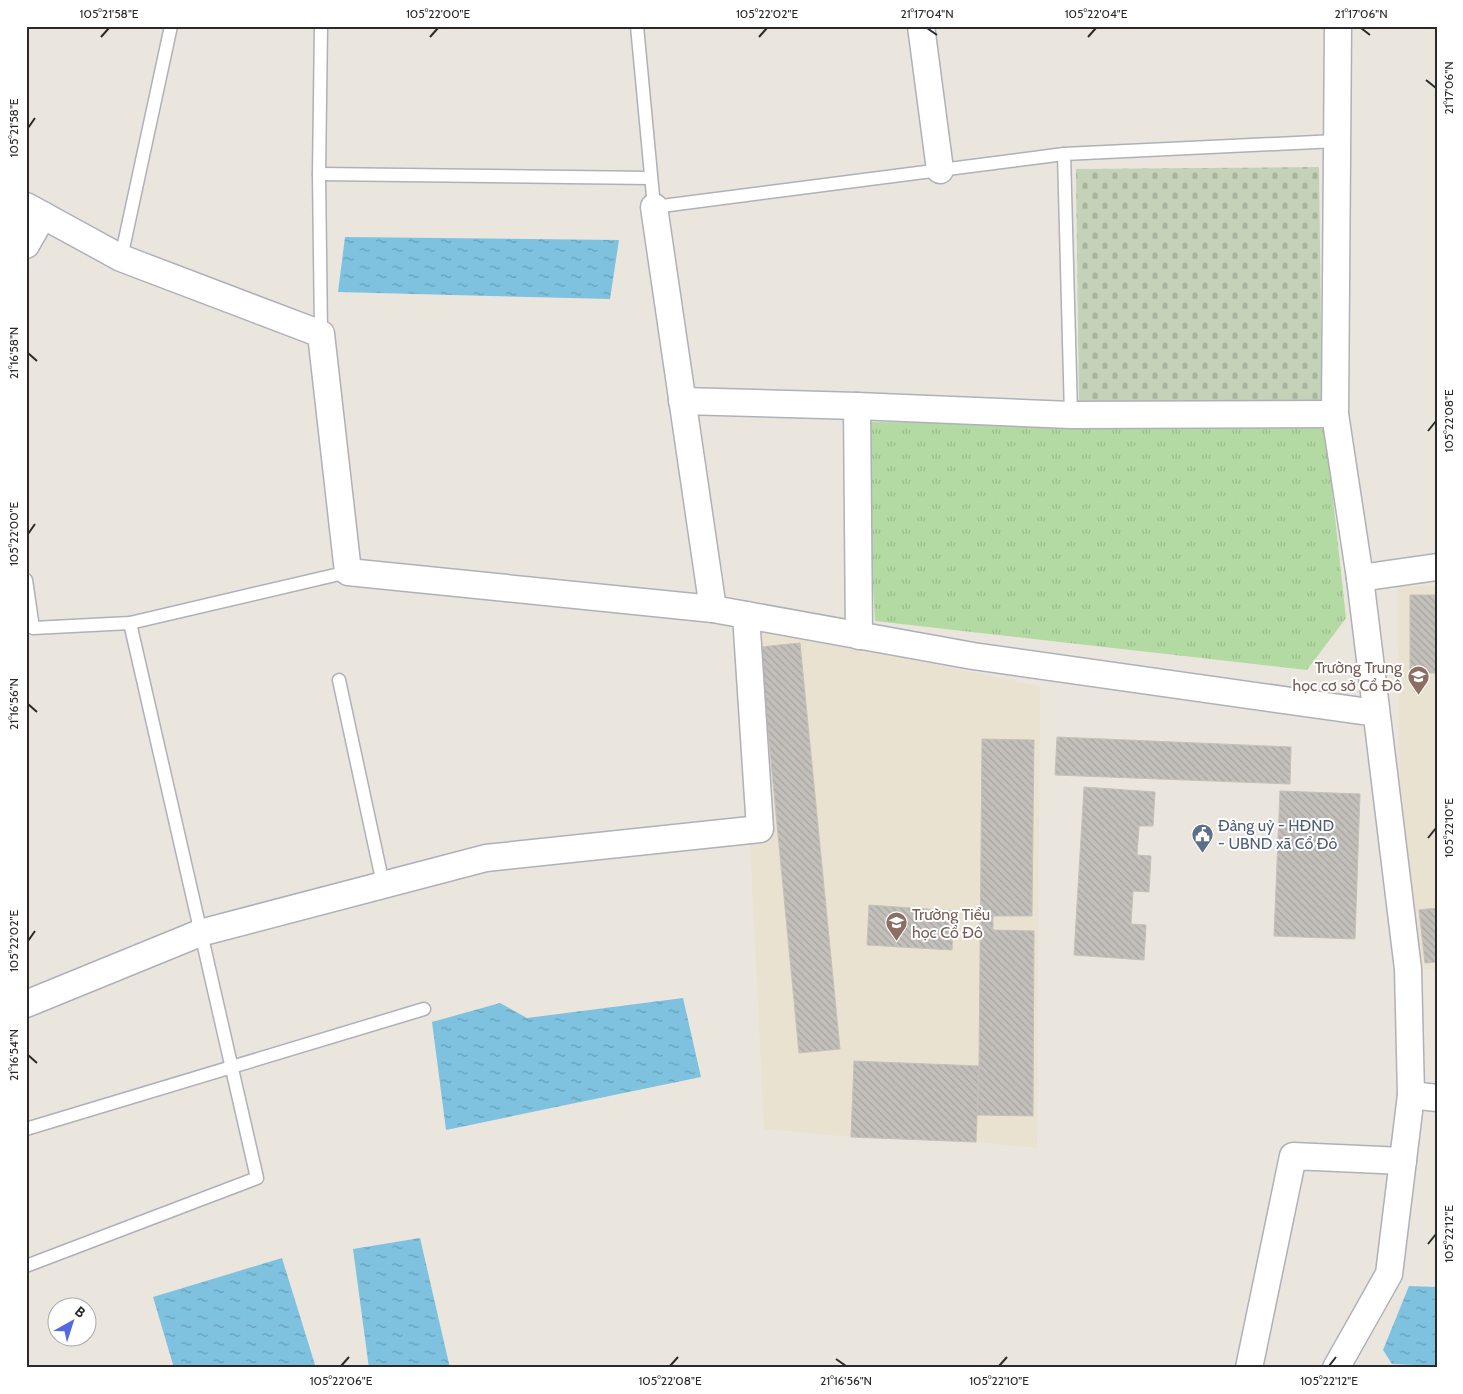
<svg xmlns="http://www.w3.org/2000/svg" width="1463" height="1394" viewBox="0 0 1463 1394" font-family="Cabin,sans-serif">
	<defs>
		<pattern id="cemetery-stones" width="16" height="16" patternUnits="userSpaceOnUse" patternTransform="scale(1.25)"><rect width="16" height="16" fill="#c4d2b8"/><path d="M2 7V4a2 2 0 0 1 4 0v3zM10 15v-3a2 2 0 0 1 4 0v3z" fill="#a9b49e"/></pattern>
		<pattern id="park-tufts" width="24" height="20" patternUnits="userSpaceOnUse" patternTransform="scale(1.25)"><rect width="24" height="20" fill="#b3daa2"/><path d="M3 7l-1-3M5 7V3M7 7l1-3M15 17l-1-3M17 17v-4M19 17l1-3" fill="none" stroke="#9abb8c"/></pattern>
		<pattern id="water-ripples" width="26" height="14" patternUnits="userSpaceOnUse" patternTransform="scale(1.25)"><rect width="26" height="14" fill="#7ec2df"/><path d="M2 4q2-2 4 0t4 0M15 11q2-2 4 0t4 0" fill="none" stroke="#679eb5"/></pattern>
		<pattern id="building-back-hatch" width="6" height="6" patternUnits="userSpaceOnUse" patternTransform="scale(1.25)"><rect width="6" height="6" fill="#c3bfba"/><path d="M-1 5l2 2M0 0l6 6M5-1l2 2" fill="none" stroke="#a8a4a0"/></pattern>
	</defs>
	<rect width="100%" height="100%" fill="#eae6de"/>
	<g fill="#eae2d0">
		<polygon points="1397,586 1437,586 1437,969 1420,969 1400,804"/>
		<polygon points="762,630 1040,686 1037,1148 976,1142 851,1137 764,1129 750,841 771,837 751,640"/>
	</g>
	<polygon fill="url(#cemetery-stones)" points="1319,167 1322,405 1079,406 1076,169"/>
	<polygon fill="url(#park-tufts)" points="864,422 1325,425 1346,618 1307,670 875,621"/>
	<g fill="url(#water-ripples)">
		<polygon points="345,237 619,240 610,299 338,292"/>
		<polygon points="683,998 701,1077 446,1130 432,1022 500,1003 527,1018"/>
		<polygon points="420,1238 450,1368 369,1368 353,1249"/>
		<polygon points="282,1258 316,1368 174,1368 153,1297"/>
		<polygon points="1409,1286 1437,1287 1437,1366 1392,1364 1383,1350"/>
	</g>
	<g fill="url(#building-back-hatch)" stroke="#c6c1b8">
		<rect x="1410" y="595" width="27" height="78"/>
		<polygon points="800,643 840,1049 799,1053 760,647"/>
		<polygon points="1057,737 1291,747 1290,784 1055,775"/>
		<polygon points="982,739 1034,740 1032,916 993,916 993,930 1034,931 1033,1116 977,1115 979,1066"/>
		<polygon points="1084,787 1155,792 1153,826 1139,826 1137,855 1151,856 1149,892 1133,891 1131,924 1146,925 1144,960 1074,955"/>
		<polygon points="1280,791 1360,794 1355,939 1274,936"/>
		<polygon points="869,905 954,911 952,950 867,945"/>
		<polygon points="1437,908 1437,962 1425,963 1419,910"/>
		<polygon points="854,1061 979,1066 976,1142 851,1137"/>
	</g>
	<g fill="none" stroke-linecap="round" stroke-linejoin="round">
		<defs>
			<g id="service">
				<polyline points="637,26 654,207 1064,154 1336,141"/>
				<polyline points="1064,154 1071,415"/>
				<polyline points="319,174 651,178"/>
				<polyline points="121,258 171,26"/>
				<polyline points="321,334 319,174 321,26"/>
				<polyline points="26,580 33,628 130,623 348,572"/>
				<polyline points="339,680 383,884"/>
				<polyline points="26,1129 424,1009"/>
				<polyline points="26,1266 257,1178 130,623"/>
			</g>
			<g id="minor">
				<polyline points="921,26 940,170"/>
				<polyline points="26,206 121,258 321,334 348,572 713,609 973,656 1376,713"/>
				<polyline points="654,207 713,609"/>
				<polyline points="26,245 43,215"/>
				<polyline points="682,401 857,406 1071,415 1335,414"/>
				<polyline points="857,406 859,636"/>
				<polyline points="1360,578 1437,567"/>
				<polyline points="26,1004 200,933 486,858 760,829 746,615"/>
				<polyline points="1411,1095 1437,1098"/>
				<polyline points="1249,1368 1293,1156 1403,1161"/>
				<polyline points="1336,1368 1389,1274 1411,1095 1408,969 1360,578 1335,414 1338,26"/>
			</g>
		</defs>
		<use href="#service" stroke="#afb0b9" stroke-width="15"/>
		<use href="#minor" stroke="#afb0b9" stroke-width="29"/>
		<use href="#service" stroke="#fff" stroke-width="12"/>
		<use href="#minor" stroke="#fff" stroke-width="26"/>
	</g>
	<path fill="none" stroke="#2a2a2a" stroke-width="2" d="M927,28L937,35M1361,28L1370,35M101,37L109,28M430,37L438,28M759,37L767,28M1088,37L1096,28M1426,80L1436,88M28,128L35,118M28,353L37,361M1428,431L1436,421M28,534L35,524M28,704L37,712M1428,838L1436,828M28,941L35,931M28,1055L37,1063M1428,1244L1436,1234M836,1359L846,1366M341,1366L349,1357M670,1366L678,1357M999,1366L1007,1357M1329,1366L1336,1357"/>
	<defs>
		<symbol id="school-pin" viewBox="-11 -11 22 30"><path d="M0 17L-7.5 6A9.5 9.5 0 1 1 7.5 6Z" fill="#8d6e63" stroke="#fff"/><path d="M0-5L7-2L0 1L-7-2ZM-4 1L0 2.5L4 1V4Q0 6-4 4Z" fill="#fff"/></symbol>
		<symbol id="civic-pin" viewBox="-11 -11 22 30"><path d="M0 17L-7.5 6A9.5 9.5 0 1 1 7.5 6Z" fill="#5c6f8a" stroke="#fff"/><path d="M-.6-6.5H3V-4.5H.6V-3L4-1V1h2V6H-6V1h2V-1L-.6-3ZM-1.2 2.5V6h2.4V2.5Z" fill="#fff"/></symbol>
	</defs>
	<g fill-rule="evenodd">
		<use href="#school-pin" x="1406" y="664" width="25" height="34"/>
		<use href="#civic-pin" x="1190" y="822" width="25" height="34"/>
		<use href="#school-pin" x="884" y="910" width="25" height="34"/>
	</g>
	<g text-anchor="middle" stroke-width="4" stroke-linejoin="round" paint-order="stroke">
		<g font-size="16" fill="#785e54" stroke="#fff" text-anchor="end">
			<text x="1402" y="673">Trường Trung<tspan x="1402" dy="18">học cơ sở Cổ Đô</tspan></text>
			<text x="912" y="920" text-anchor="start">Trường Tiểu<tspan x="912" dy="18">học Cổ Đô</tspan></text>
		</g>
		<g font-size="16" fill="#4e5e75" stroke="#fff" text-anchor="start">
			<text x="1218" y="831">Đảng uỷ - HĐND<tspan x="1218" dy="18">- UBND xã Cổ Đô</tspan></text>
		</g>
	</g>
	<rect width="1463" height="1394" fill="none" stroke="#ffffff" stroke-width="55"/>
	<g transform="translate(72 1322) rotate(39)"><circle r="24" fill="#ffffff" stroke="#aaaaaa"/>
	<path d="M0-4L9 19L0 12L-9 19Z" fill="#5369e3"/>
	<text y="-8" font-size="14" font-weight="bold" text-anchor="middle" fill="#2a2a2a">B</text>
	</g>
	<rect x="28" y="28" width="1408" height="1338" fill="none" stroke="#2a2a2a" stroke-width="2"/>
	<g font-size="12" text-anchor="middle" fill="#2a2a2a">
		<text x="109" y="18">105°21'58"E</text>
		<text x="438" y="18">105°22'00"E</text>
		<text x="767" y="18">105°22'02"E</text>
		<text x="927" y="18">21°17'04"N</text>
		<text x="1096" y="18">105°22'04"E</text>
		<text x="1361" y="18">21°17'06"N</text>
		<text transform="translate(1449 88) rotate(-90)" y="4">21°17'06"N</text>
		<text transform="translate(14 128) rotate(-90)" y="4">105°21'58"E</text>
		<text transform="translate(14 353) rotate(-90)" y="4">21°16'58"N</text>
		<text transform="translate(1449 421) rotate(-90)" y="4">105°22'08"E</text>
		<text transform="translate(14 534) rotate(-90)" y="4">105°22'00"E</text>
		<text transform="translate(14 704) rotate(-90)" y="4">21°16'56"N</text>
		<text transform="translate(1449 828) rotate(-90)" y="4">105°22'10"E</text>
		<text transform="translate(14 941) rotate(-90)" y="4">105°22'02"E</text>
		<text transform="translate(14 1055) rotate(-90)" y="4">21°16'54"N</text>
		<text transform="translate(1449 1234) rotate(-90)" y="4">105°22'12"E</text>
		<text x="341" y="1385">105°22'06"E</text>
		<text x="670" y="1385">105°22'08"E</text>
		<text x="846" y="1385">21°16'56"N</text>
		<text x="999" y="1385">105°22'10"E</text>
		<text x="1329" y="1385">105°22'12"E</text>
	</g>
</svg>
